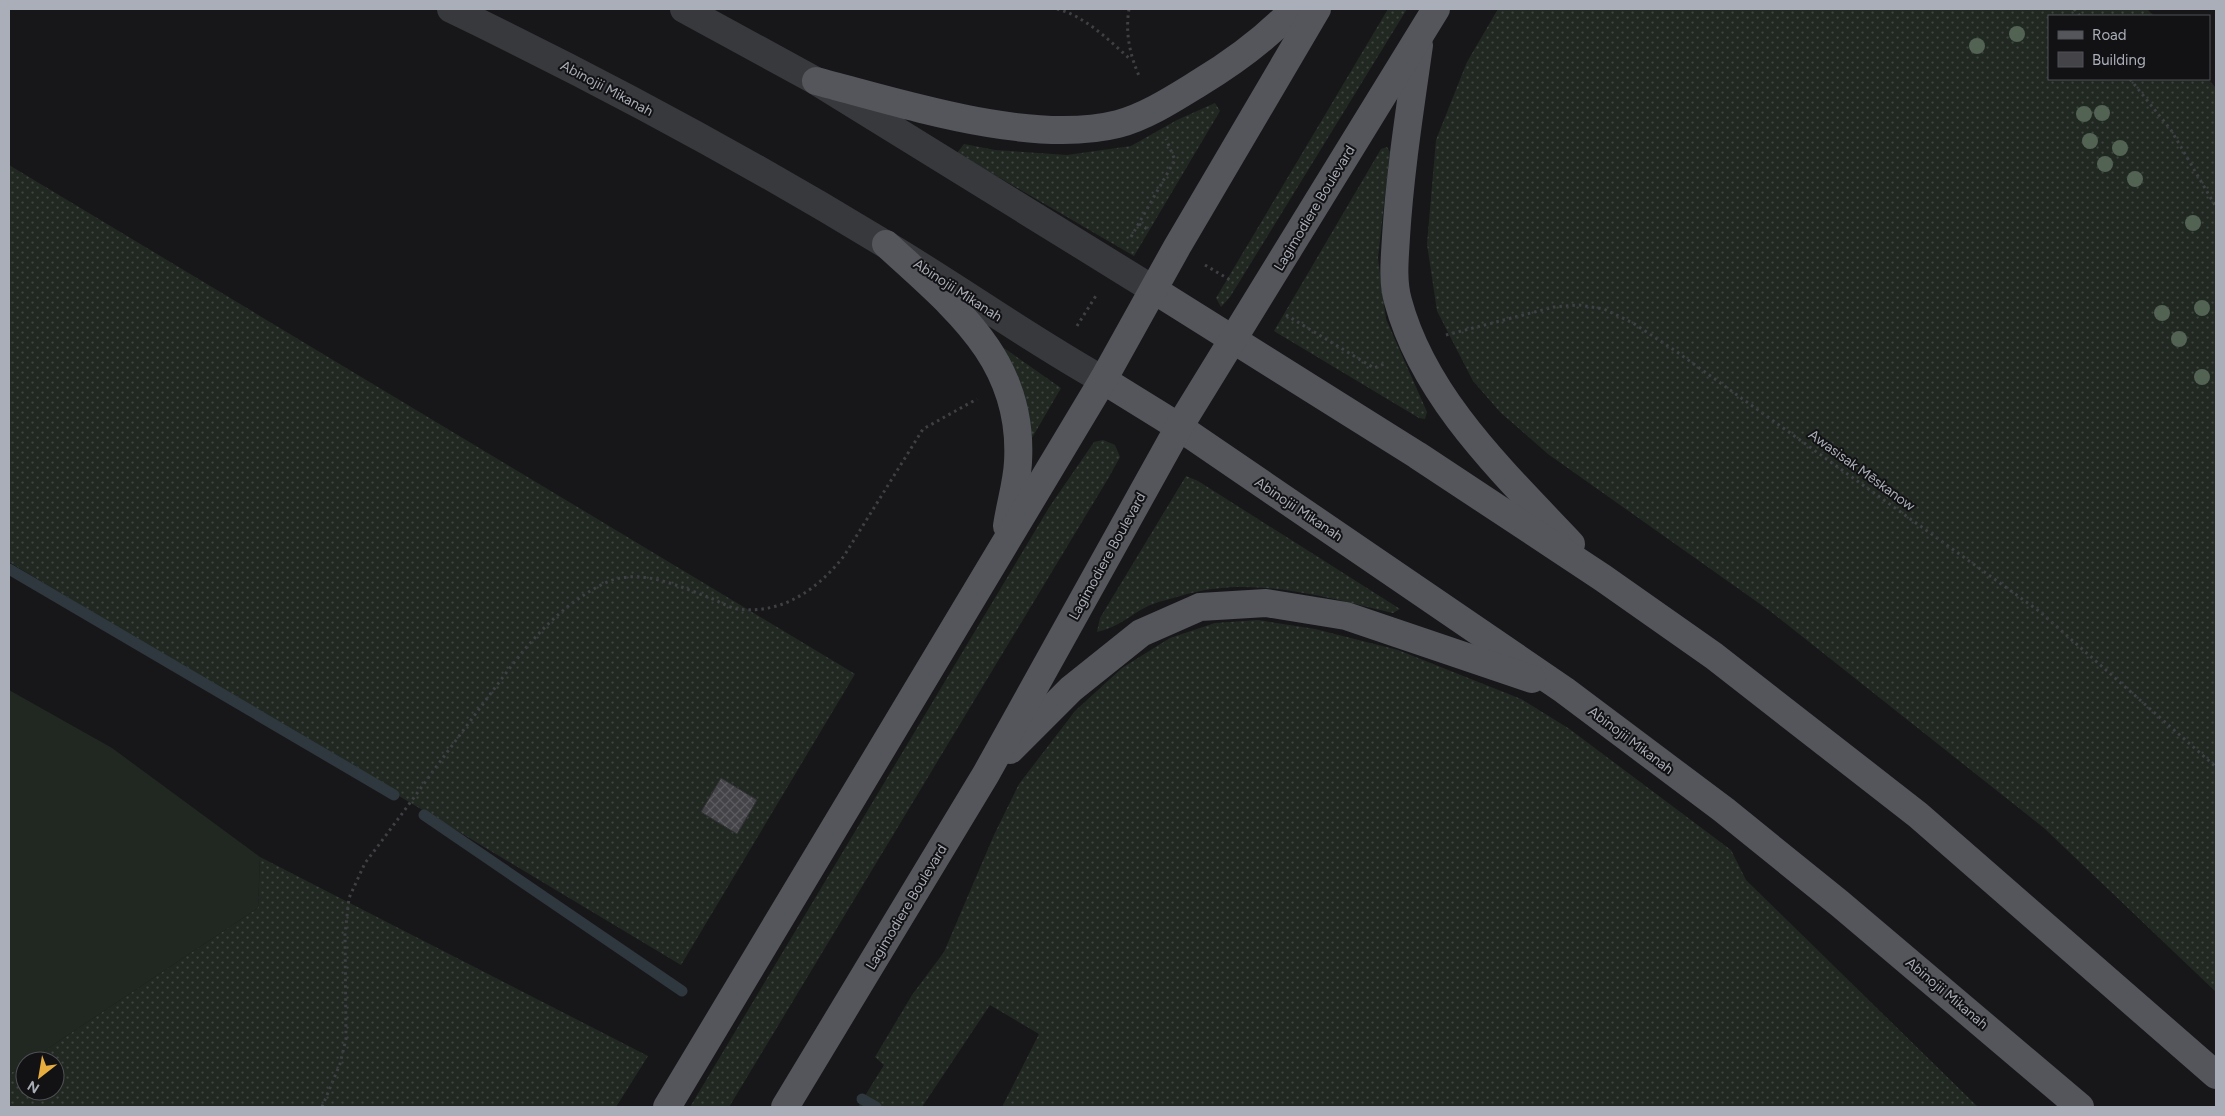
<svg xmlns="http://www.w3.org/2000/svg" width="2225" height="1116" viewBox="0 0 2225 1116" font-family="Figtree,sans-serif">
	<defs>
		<pattern id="grass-dots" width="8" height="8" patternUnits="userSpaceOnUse" patternTransform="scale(1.25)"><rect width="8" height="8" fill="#212822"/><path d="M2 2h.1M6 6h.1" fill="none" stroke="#3f4540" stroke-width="1.8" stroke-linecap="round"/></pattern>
		<pattern id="building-cross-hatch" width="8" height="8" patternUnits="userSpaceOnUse" patternTransform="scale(1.25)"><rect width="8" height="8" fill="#444448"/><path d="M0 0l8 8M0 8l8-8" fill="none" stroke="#5c5c60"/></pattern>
	</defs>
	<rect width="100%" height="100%" fill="#171719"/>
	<g fill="url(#grass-dots)">
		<polygon points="1388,9 1407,9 1230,297 1221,307 1216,298"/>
		<polygon points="1498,9 2147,9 2154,16 2049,16 2049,79 2208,79 2216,88 2216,992 2044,828 1770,611 1548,454 1500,412 1473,381 1437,311 1427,244 1436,140 1467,62"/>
		<polygon points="1215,103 1220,111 1134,256 957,153 964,144 995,150 1067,155 1131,146 1177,120"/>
		<polygon points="1387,147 1390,152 1378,258 1386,319 1427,412 1425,419 1419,418 1274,331 1381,149"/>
		<polygon points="9,165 855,674 681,965 9,562"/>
		<polygon points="1004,348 1061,388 1029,443 1024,401"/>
		<polygon points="1103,440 1115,445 1120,457 1109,477 729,1107 690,1107 1050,506 1094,442"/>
		<path d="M1186,476L1198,481L1400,609L1393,613C1323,597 1252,574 1180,596C1170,599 1157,602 1148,606C1130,615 1117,628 1097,632L1100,618Z"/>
		<polygon points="1258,620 1315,629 1398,650 1521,699 1568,728 1731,850 1746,880 1978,1107 1002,1107 1039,1034 990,1005 922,1107 858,1107 884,1065 875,1057 912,995 944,952 994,835 1019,784 1075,711 1122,668 1170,638 1215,623"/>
		<polygon points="260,857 648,1056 616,1107 9,1107 9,1074 25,1064 25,1091 55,1091 55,1061 29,1061 258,908"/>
	</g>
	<polygon fill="#212822" points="9,690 112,748 260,857 258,908 29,1061 25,1061 25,1064 9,1074"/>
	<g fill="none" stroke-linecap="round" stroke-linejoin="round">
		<g stroke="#2f383e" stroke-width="11">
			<polyline points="9,569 394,795"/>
			<polyline points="424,815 682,991"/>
			<polyline points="862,1099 876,1107"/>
		</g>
	</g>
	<polygon fill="url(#building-cross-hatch)" stroke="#313134" points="721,778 757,800 737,834 701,812"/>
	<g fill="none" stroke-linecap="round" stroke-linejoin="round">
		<g stroke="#3e4044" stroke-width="3" stroke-dasharray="2.5 4" stroke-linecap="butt">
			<path d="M1057,9C1085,16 1110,41 1131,60"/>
			<path d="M1129,9C1125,33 1130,56 1140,78"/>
			<polyline points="2074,9 2080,16"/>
			<polyline points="2130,79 2171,130 2216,207"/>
			<polyline points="1139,224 1149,230"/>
			<polyline points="1131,237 1175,160 1166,139"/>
			<polyline points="1205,265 1230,280"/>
			<polyline points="1286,315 1374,368 1386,363"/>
			<polyline points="1077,326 1097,294"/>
			<polyline points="1446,335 1554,307 1579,305 1604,309 1633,323 1677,352 2039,611 2216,767"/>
			<path d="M322,1107L340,1064L346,1039L345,934L349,898L365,863C401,816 435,768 471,720C509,670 543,615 601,585C638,565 677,586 713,599C721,603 729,607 737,609C782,615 818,589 844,556L923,429L977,399"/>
		</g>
		<g stroke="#38393d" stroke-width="28">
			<path d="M451,9C599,80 745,159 885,244C959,288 1028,338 1103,380"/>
			<polyline points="684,9 816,81 1154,290"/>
		</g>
		<g stroke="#54565c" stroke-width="28">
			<path d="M1419,45C1410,109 1400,172 1396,237C1395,256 1392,281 1398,301C1424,398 1504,473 1571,544"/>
			<path d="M816,81C901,103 1031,146 1118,124C1147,116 1173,99 1199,83C1234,62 1265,39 1294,9"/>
			<path d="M886,244C954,307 1024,359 1018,462C1017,483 1010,505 1007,526"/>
			<polyline points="1154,290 1417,455 1603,578 1714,656 1918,815 2216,1075"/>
			<polyline points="1103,380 1179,427 1564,690 1724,810 1839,903 2080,1107"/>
			<polyline points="1010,750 1071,689 1141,633 1200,607 1266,603 1346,616 1532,679"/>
			<polyline points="667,1107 1103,380 1177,247 1317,9"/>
			<polyline points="785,1107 986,774 1179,427 1436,9"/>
		</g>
	</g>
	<g fill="#526353">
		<circle cx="2017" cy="34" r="8"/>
		<circle cx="1977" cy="46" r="8"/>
		<circle cx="2102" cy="113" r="8"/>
		<circle cx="2084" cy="114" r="8"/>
		<circle cx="2090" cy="141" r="8"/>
		<circle cx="2120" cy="148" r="8"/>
		<circle cx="2105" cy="164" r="8"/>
		<circle cx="2135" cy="179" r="8"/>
		<circle cx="2193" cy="223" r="8"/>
		<circle cx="2202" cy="308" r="8"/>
		<circle cx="2162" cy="313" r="8"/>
		<circle cx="2179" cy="339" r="8"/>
		<circle cx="2202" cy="377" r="8"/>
	</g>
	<g text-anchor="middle" stroke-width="4" stroke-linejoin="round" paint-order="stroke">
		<g font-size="14" fill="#aaaeb8" stroke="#121214">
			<text transform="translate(607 88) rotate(28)" y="5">Abinojii Mikanah</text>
			<text transform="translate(1314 208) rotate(-59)" y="5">Lagimodiere Boulevard</text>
			<text transform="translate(958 290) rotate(33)" y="5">Abinojii Mikanah</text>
			<text transform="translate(1862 470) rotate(36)" y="5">Awasisak Mēskanow</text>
			<text transform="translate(1299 509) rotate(34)" y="5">Abinojii Mikanah</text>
			<text transform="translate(1107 556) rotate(-61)" y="5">Lagimodiere Boulevard</text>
			<text transform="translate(1631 740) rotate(37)" y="5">Abinojii Mikanah</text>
			<text transform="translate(906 907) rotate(-59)" y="5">Lagimodiere Boulevard</text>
			<text transform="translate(1947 993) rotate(40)" y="5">Abinojii Mikanah</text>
		</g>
	</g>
	<rect width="2225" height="1116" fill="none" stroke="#aaaeb8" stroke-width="20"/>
	<rect x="2048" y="15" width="162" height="65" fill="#121214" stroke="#4f5056"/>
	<rect x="2058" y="31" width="25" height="8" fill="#54565c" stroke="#4f5056"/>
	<text x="2092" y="40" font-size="15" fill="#aaaeb8">Road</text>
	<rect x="2058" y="52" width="25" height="15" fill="#444448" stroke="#4f5056"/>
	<text x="2092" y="65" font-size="15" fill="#aaaeb8">Building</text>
	<g transform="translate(40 1076) rotate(211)"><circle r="24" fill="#121214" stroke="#4f5056"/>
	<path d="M0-4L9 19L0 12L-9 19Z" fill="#e8ad3f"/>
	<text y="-8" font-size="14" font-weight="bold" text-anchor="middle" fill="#aaaeb8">N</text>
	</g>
</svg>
